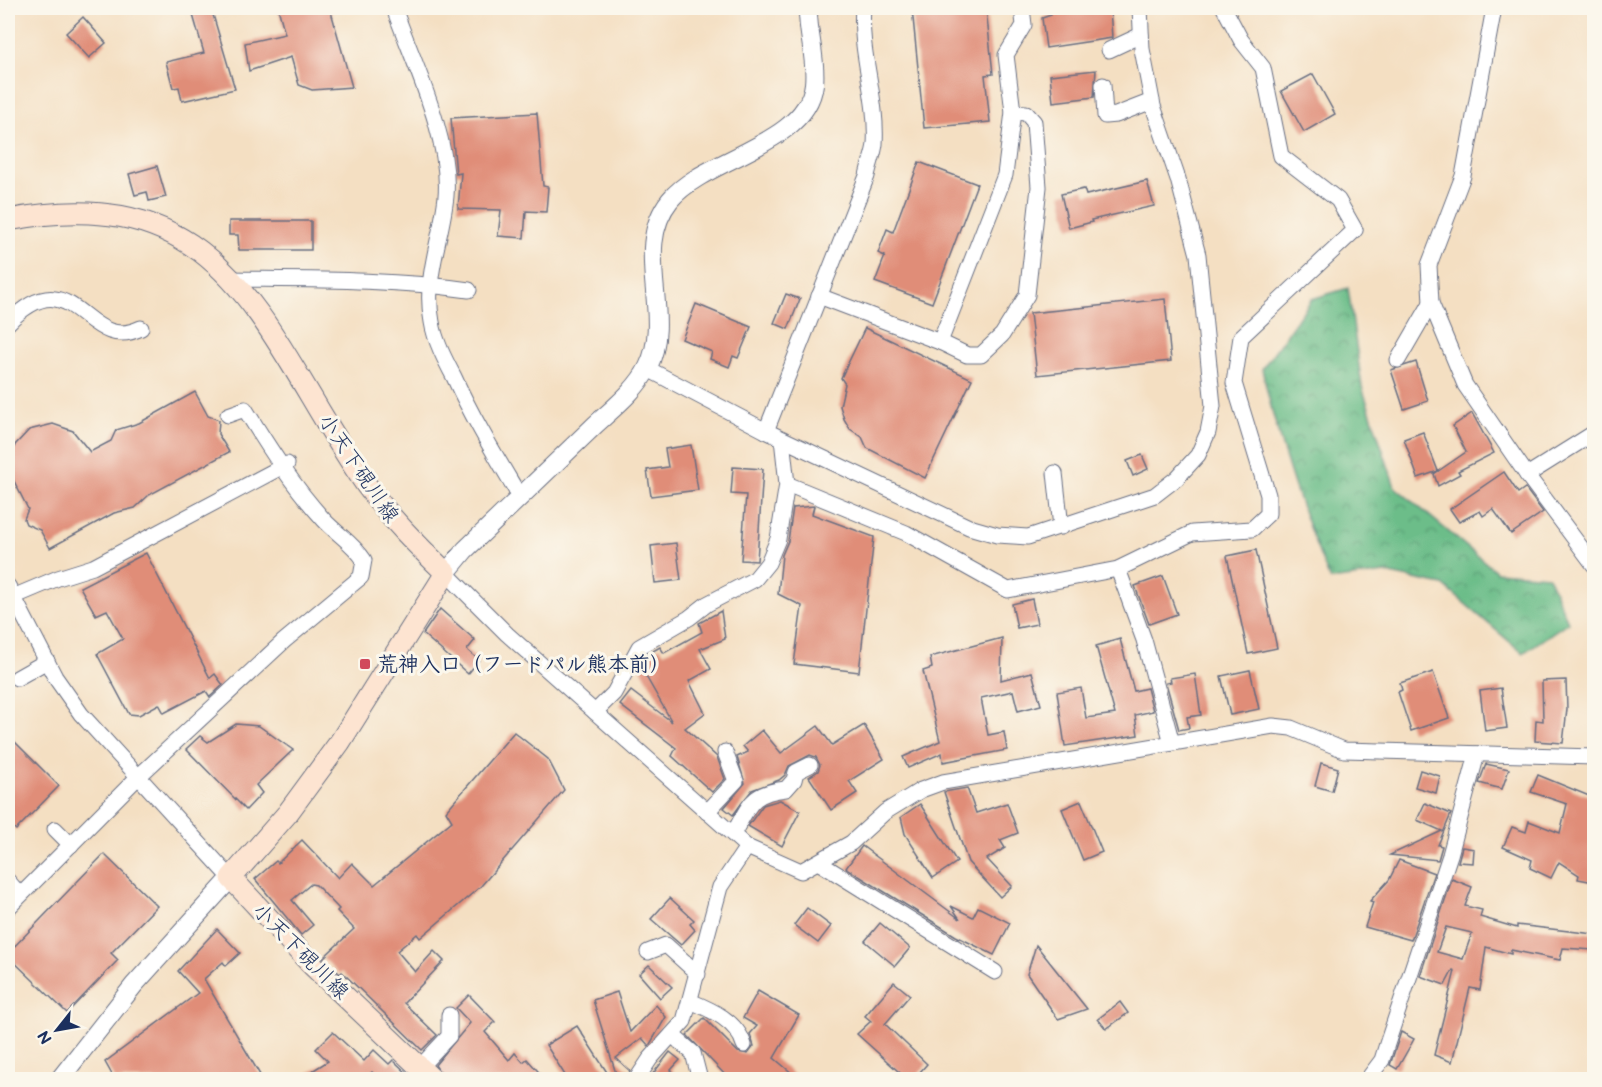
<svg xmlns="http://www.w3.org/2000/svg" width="1602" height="1087" viewBox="0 0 1602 1087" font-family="'Balsamiq Sans','Klee One',sans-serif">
	<defs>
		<pattern id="forest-crowns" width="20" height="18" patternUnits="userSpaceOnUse" patternTransform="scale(1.5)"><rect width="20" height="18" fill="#6cbd89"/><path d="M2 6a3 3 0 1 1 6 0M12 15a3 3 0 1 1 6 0" fill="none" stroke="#589a73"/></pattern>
	</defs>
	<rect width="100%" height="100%" fill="#fbf7ec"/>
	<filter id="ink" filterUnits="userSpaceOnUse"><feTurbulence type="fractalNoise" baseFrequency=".0167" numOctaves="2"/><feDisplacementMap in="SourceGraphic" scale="12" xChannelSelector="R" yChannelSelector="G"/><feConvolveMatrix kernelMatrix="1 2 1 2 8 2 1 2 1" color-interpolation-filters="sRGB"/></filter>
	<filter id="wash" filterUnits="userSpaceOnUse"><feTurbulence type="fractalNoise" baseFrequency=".008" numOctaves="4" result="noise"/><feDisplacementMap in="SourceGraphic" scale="24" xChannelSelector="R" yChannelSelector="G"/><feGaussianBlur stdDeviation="1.35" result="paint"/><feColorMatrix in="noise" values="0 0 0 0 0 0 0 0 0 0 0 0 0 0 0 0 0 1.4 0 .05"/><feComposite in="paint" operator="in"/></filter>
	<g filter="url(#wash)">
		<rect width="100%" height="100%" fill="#f4dfc2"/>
		<path fill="url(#forest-crowns)" stroke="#447674" stroke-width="1.5" d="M1348,288L1362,387L1395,487L1497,572L1548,576L1568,622L1523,653L1443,585L1385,573L1330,580C1301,511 1278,442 1262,369L1312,299Z"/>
		<g id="blocks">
			<g fill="#e08d78" fill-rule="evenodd">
				<polygon points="191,8 211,8 235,89 182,101 179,87 173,88 166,62 204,53"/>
				<polygon points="278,8 330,8 352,87 312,90 299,85 291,57 249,71 245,43 285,34"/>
				<polygon points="912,8 986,8 993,74 985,75 990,122 924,128"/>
				<polygon points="1051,8 1110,8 1112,38 1046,48 1042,18 1051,15"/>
				<polygon points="83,17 106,43 89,58 66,33"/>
				<polygon points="1096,70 1094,97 1053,102 1050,75"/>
				<polygon points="1313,74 1335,114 1304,132 1281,91"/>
				<polygon points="537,113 543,186 548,187 546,212 526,211 524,238 498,236 501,210 458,209 461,173 456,174 451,118"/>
				<polygon points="919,162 977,184 932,303 875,282 885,256 878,253 887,229 893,232"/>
				<polygon points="157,166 166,197 149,201 147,192 135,195 129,174"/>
				<polygon points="1147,181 1154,206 1091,220 1092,222 1069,228 1061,194 1084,189 1086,195"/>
				<polygon points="229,221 311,221 311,250 239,250 238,235 229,235"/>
				<polygon points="786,294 800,299 788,329 774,323"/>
				<polygon points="1165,299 1171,361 1037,375 1030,313"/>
				<polygon points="696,304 751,327 738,358 733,356 729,367 710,359 712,352 682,339"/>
				<polygon points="865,328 972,379 925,478 867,448 862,437 850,429 844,419 840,406 845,384 841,378"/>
				<polygon points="1416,362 1428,401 1404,409 1391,370"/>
				<polygon points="195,392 208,416 219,420 218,434 229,452 149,495 135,508 114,513 50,548 40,530 26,524 24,519 28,509 12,477 9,462 15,445 29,430 53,424 73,431 90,452 111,441 116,430 139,423"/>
				<polygon points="1472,413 1494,453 1458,471 1460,474 1438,486 1434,474 1466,452 1453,426"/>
				<polygon points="1423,432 1438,471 1418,478 1404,439"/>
				<polygon points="691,445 698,490 651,496 647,470 668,467 665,449"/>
				<polygon points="1142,455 1148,469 1133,476 1127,461"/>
				<polygon points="733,467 763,469 757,561 741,560 746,495 731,494"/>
				<polygon points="1504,472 1518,493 1525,488 1543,512 1511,534 1493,509 1483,516 1480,511 1459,522 1450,509"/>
				<polygon points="814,506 812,514 874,537 859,672 794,664 802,606 778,594 782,555 788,541 793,508"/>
				<polygon points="676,543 681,580 655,583 651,546"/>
				<polygon points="1256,550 1277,648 1248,654 1227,556"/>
				<polygon points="146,553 210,678 215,674 223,685 210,697 206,691 164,713 159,704 139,715 129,714 97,654 123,639 107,610 96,615 80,587"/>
				<polygon points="1163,576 1177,614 1149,624 1135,586"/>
				<polygon points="1032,599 1037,624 1017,628 1012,604"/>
				<polygon points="440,609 475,640 467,650 479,660 468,674 423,634"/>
				<polygon points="721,611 725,639 700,649 711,669 689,681 705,713 685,728 717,757 725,779 712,792 672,756 676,748 620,705 631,691 672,722 640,666 646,655 660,647 664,653 702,632 699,623"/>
				<polygon points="1002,638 1001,680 1032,672 1041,705 1018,711 1013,691 981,698 988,735 1004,732 1007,750 943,762 942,753 908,768 903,757 940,741 923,671 932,668 930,657"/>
				<polygon points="1120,639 1134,691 1147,688 1153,711 1135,715 1138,735 1065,746 1057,692 1081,688 1086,718 1115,714 1096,646"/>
				<polygon points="1250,670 1259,709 1230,715 1221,676"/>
				<polygon points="1433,672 1449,718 1411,731 1398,692 1402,690 1400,683"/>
				<polygon points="1195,674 1201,715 1187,717 1189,728 1179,730 1166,683 1171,682 1170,678"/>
				<polygon points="1566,680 1567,709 1563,743 1535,741 1536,720 1543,721 1542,681"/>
				<polygon points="1501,688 1507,728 1485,731 1480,691"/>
				<polygon points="236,724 259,726 293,750 256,785 262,793 246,810 186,749 200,736 208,742"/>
				<polygon points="864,725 884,759 849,781 857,793 831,810 809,777 818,771 820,765 816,757 810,755 789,766 785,775 779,780 752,790 733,815 724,808 745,783 737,757 748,752 743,746 762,730 781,753 818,726 832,745"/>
				<polygon points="514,732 548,759 564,790 481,886 420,938 417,934 397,951 415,972 434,951 444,961 404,1003 437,1035 422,1050 342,972 340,974 323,958 354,929 337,911 339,909 316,885 311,884 292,900 313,925 301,935 255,879 276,861 278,863 302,840 338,878 352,863 374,885 452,821 446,811"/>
				<polygon points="8,735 59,786 16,830 8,822"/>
				<polygon points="1321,763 1338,768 1332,791 1315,786"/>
				<polygon points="1486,764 1509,769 1502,789 1479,783"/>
				<polygon points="1420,770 1440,776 1436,793 1415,787"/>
				<polygon points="1538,775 1594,798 1594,882 1578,879 1579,875 1559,862 1551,878 1530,868 1532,860 1503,847 1512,827 1526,832 1529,821 1560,833 1567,804 1531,792"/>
				<polygon points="967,788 976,813 1007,803 1018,833 1000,840 1005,848 987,859 1012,886 1000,897 968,862 944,792"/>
				<polygon points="780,800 800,811 782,846 748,826 763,805"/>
				<polygon points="1081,801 1102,852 1083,860 1062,809"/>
				<polygon points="1425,803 1451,814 1438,845 1442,846 1438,860 1390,855 1442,831 1417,820"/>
				<polygon points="920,804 957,862 933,878 905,834 901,817"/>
				<polygon points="862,846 960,919 951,906 973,917 978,907 1010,923 994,955 956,936 846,868"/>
				<polygon points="1462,847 1474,849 1473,863 1458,862"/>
				<polygon points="104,854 157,906 111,953 118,960 67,1013 8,956 8,953"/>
				<polygon points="1399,860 1434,873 1411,940 1365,927 1373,902 1370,901 1389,880"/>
				<path d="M1452,879L1472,887L1465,906L1482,910L1480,917L1517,928V925L1594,934V950L1563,948L1560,960L1511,950V954L1486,947L1480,990L1470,988L1452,1062L1434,1055L1455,971L1453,970L1445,985L1420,976ZM1446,927L1472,933L1463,959L1437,952Z"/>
				<polygon points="670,898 694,920 690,924 695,930 681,945 651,919"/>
				<polygon points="807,908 831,926 818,943 794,925"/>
				<polygon points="880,923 910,948 895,966 865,941"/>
				<polygon points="217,929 240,953 226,966 223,962 204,979 263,1080 115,1080 105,1062 198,993 178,971"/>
				<polygon points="1036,945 1087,1009 1058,1019 1027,974"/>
				<polygon points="649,965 672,987 660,998 639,974"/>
				<polygon points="894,982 910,995 885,1024 927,1064 913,1080 908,1080 857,1034 871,1021 865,1016"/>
				<polygon points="758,991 799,1015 774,1058 800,1080 730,1080 687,1035 704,1018 738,1052 748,1054 754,1046 750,1034 757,1026 743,1018"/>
				<polygon points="617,992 630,1032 656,1005 666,1017 649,1046 642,1038 616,1058 630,1071 626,1080 618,1080 593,1000"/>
				<polygon points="469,995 495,1022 485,1032 509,1060 515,1053 523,1062 527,1059 546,1080 445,1080 435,1065 470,1023 456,1008"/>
				<polygon points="1120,1002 1128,1013 1106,1029 1098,1019"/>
				<polygon points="577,1026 612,1080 568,1080 546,1045"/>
				<polygon points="333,1032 364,1061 374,1050 389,1064 393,1060 414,1080 373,1080 376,1076 372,1072 363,1080 298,1080 328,1061 316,1049"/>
				<polygon points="1401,1032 1414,1039 1397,1069 1390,1065"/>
				<polygon points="670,1052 680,1060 671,1070 682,1080 648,1080"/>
			</g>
		</g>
	</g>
	<g filter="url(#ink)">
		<use href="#blocks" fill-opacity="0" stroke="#676d81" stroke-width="1.5"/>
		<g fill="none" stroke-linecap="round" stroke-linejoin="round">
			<defs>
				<g id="minor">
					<path d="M394,8C413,62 451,138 446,196C442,238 423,279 432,322C435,341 445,360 454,377C473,419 497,458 520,497"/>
					<polyline points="1494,8 1463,176 1429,265 1431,303 1465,385 1527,475 1594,565"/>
					<polyline points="1109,50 1141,35"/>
					<polyline points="1103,85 1105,116 1116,115 1152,101"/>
					<path d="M230,279C310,280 390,279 469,290"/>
					<polyline points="819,296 940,342 1005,175 1013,112 1006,55 1024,25 1022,8"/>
					<path d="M8,323C75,254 84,356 141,328"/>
					<polyline points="940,342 967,355 981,355 1002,335 1027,295 1039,187 1034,122 1026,113 1013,112"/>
					<polyline points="1398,360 1431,303"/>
					<path d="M648,369L766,431L867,176C869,165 874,154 875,144C878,98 859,53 863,8"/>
					<polyline points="766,431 969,527 997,535 1028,537 1155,495 1177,478 1198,455 1208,432 1213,406 1198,255 1178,179 1153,106 1142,49 1140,8"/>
					<polyline points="1055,473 1061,527"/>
					<polyline points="1527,475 1594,433"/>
					<polyline points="787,484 906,533 1008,590 1118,569 1192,533 1252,529 1268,514 1268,495 1234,383 1241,337 1355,230 1338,200 1281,156 1263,68 1241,40 1224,8"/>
					<polyline points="1118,569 1144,640 1172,743"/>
					<polyline points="446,573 507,634 747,847 801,871 851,843 885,812 921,790 943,782 1273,726 1291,728 1344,750 1594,757"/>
					<polyline points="8,586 55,677 81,714 231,878"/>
					<polyline points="13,597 58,578 93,567 287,464"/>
					<polyline points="17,678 47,661"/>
					<polyline points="595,712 614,693 639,647 689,618 707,604 755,579 768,563 778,539 787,484 782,439"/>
					<polyline points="707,812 736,781 725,752"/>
					<polyline points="55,829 71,845"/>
					<path d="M733,834C750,805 750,793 786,789L794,780L796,772L810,765"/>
					<polyline points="818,862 995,972"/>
					<polyline points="8,881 20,895"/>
					<path d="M8,908L138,777L284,641L361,577L364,560C354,544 337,534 324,520C293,486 269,448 245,409L228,415"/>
					<polyline points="648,952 666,945 698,974"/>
					<path d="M690,1001C712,1010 737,1021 744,1045"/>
					<polyline points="672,1035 693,1053 700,1080"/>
					<polyline points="420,1067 449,1036 449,1015"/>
					<polyline points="636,1080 650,1059 684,1021 720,887 747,847"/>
					<polyline points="1367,1080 1382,1060 1387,1044 1450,855 1477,754"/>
				</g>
				<g id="tertiary">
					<path d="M446,573L465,550C508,509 550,468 593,427C611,410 637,390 648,367C674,314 631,249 670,200C704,158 807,145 814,84C817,58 807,33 808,8"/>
					<polyline points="59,1080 134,985 231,878"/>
				</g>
				<path id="secondary" d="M8,220C231,176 263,337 367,486C390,518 418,546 446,573L340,742L287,814L231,878L312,965L433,1080"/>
			</defs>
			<use href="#minor" stroke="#676d81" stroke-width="17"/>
			<use href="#tertiary" stroke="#676d81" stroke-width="20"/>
			<use href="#secondary" stroke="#676d81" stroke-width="23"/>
			<use href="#minor" stroke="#fff" stroke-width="15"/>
			<use href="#tertiary" stroke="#fff" stroke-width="18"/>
			<use href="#secondary" stroke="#fde4d1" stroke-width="21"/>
		</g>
	</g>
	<rect fill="#d1495b" stroke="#fbf7ec" stroke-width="2" x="359" y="658" width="12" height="12" rx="3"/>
	<g text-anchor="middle" stroke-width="6" stroke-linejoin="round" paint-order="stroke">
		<g font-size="21" fill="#1b2f5e" stroke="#fbf7ec">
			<text transform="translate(359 468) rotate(56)" y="7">小天下硯川線</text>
			<text transform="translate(301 951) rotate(45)" y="7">小天下硯川線</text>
		</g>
		<g font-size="21" font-weight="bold" fill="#1b2f5e" stroke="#fbf7ec" text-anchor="start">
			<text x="377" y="671">荒神入口（フードパル熊本前）</text>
		</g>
	</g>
	<rect width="1602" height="1087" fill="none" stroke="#fbf7ec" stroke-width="30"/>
	<g transform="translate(57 1030) rotate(239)" stroke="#fbf7ec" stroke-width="4.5" paint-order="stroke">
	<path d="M0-4.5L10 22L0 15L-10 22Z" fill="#1b2f5e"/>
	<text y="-9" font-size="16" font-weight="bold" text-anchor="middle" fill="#1b2f5e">N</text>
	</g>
</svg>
